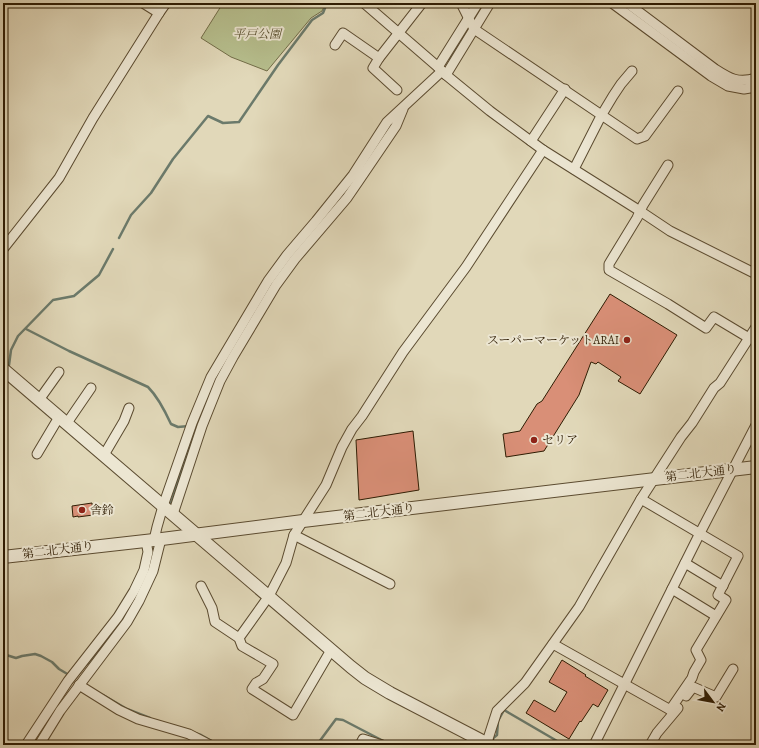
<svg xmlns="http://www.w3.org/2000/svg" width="759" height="748" viewBox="0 0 759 748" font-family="Alegreya,'Noto Serif JP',serif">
	<rect width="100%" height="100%" fill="#e1d8b9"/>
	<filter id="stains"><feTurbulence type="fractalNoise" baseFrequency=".005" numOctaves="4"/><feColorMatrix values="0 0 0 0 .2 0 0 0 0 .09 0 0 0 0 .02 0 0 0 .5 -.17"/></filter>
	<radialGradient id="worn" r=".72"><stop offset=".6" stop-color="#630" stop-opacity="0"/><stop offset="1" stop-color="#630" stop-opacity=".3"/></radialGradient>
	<polygon fill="#b6be8d" stroke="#726d48" points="223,3 324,3 325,5 322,11 311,18 267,71 231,57 201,38"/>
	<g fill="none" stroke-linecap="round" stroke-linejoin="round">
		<g stroke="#6b7a6b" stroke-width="2.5">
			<polyline points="473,21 485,3"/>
			<polyline points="450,59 470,27"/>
			<polyline points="119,238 131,215 151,193 173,159 208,116 223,123 239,122 278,65 312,20 323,13 327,3"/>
			<path d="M26,329L69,351L148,387C158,397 165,411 171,424L178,427L189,426"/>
			<polyline points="7,369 9,365 11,350 18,336 53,300 74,296 99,275 113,249"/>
			<polyline points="171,503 196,425 213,387"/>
			<polyline points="129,609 135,598"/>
			<polyline points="3,654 16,658 22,656 35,654 41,656 52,662 59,669 69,675"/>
			<polyline points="87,664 112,635"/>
			<polyline points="103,695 127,709 150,718"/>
			<polyline points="195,733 201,735 219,745"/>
			<polyline points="491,740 497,735 498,721 504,710 564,745"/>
			<polyline points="314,745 319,742 336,719 343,720 391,745"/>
		</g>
	</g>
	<g fill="#d98f77" stroke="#2e1c03">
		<polygon points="610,294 677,335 640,394 618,381 621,377 598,362 596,364 591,362 579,395 544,451 506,457 503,434 520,431 537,404 542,401"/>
		<polygon points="413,431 419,490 359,500 356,440"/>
		<polygon points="92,503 93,515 78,517 78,516 73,517 72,506"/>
		<polygon points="562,660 586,675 585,676 608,690 598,707 593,704 581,722 580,721 569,739 526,713 534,700 555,712 567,692 549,682"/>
	</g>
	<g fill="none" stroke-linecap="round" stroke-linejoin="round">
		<defs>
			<g id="minor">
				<polyline points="143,3 159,13"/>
				<polyline points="364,3 438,67 446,75 490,111 543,150 640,211 670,231 756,274"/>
				<polyline points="461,3 474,29 637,139 645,136 678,91"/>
				<polyline points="612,3 711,76 728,86 744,89 756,87"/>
				<path d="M627,3L715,69C729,78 738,84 756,78"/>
				<polyline points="335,45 343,33 379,58 422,3"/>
				<polyline points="379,58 373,68 397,90"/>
				<polyline points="438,67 478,3"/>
				<polyline points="446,75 490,3"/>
				<polyline points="531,141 565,89"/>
				<polyline points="668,165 643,205 637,218 609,264 609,270 668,304 706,328 714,317 749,338"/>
				<polyline points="574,169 601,116 613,96 621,84 632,71"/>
				<polyline points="3,249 59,178 93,118 159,13 166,3"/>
				<polyline points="39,400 59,372"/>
				<polyline points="67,423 91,388"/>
				<polyline points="37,454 59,417"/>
				<polyline points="104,455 124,421 129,408"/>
				<polyline points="641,499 738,556 718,595 726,600 696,650 701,660 694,672 692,678 670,710"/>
				<polyline points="173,514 202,426 220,381 233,357 276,285 295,259 347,198 360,179 396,126 403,109"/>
				<polyline points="294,535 390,584"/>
				<polyline points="154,540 157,527 163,506 192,423 211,377 268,281 287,255 316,221 353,175 387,122 442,71"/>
				<polyline points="685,563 723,586"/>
				<polyline points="201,586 212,608 215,622 239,638 242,646 273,664 263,679 256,683 252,689 293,715 331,650"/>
				<polyline points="672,589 716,616"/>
				<polyline points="239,638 269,596 286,563 294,535 326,485 342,447 352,429 362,416 403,352 466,267 543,150"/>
				<polyline points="553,644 674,712"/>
				<polyline points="79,685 119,710 138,719 189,734 210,745"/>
				<polyline points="686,696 693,687 716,697 733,669"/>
				<polyline points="26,745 68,681 118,617 134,591 144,570 148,552 146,541"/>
				<polyline points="39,745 60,711 127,622 139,601 153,571 161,539"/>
				<polyline points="360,745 363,739 382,745"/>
				<polyline points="486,745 497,711 525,683 579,607 641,499 681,437 692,423 714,388 720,383 756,327"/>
				<polyline points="594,745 700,533 756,425"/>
				<polyline points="650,745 657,733 678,708"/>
			</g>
			<g id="tertiary">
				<polyline points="3,369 351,667 365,678 390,693 490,745"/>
				<polyline points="3,557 154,540 303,521 756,467"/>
			</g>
		</defs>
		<use href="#minor" stroke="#5b4b30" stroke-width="11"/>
		<use href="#tertiary" stroke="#5b4b30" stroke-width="14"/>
		<use href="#minor" stroke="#ece6d2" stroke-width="9"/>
		<use href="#tertiary" stroke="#ece6d2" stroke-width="12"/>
	</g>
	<g fill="#8f2418" stroke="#ece6d2" stroke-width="1.5">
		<circle cx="627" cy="340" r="4"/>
		<circle cx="534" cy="440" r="4"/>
		<circle cx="82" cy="510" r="4"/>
	</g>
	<g text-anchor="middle" stroke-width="4" stroke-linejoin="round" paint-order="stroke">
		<g font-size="12" font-style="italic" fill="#574d2c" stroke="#ece6d2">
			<text x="257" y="38">平戸公園</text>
		</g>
		<g font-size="12" fill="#2e1c03" stroke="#ece6d2" text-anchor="start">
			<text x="619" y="344" text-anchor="end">スーパーマーケットARAI</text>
			<text x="542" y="444">セリア</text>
			<text x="90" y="514">舎鈴</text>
		</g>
		<g font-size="12" fill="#2e1c03" stroke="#ece6d2">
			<text transform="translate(701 473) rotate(-7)" y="4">第二北大通り</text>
			<text transform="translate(379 512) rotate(-7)" y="4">第二北大通り</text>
			<text transform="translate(58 550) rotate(-7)" y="4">第二北大通り</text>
		</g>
	</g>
	<rect width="759" height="748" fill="none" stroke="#e1d8b9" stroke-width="16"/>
	<rect x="4" y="4" width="751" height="740" fill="none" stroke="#2e1c03" stroke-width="2"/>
	<rect x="8" y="8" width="743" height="732" fill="none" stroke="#2e1c03"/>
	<g transform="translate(713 702) rotate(122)" stroke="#ece6d2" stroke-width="3" paint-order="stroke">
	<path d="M0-3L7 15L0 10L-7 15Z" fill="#2e1c03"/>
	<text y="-6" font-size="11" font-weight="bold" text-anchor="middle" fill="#2e1c03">N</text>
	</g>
	<rect width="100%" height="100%" filter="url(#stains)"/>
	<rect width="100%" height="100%" fill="url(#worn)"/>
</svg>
